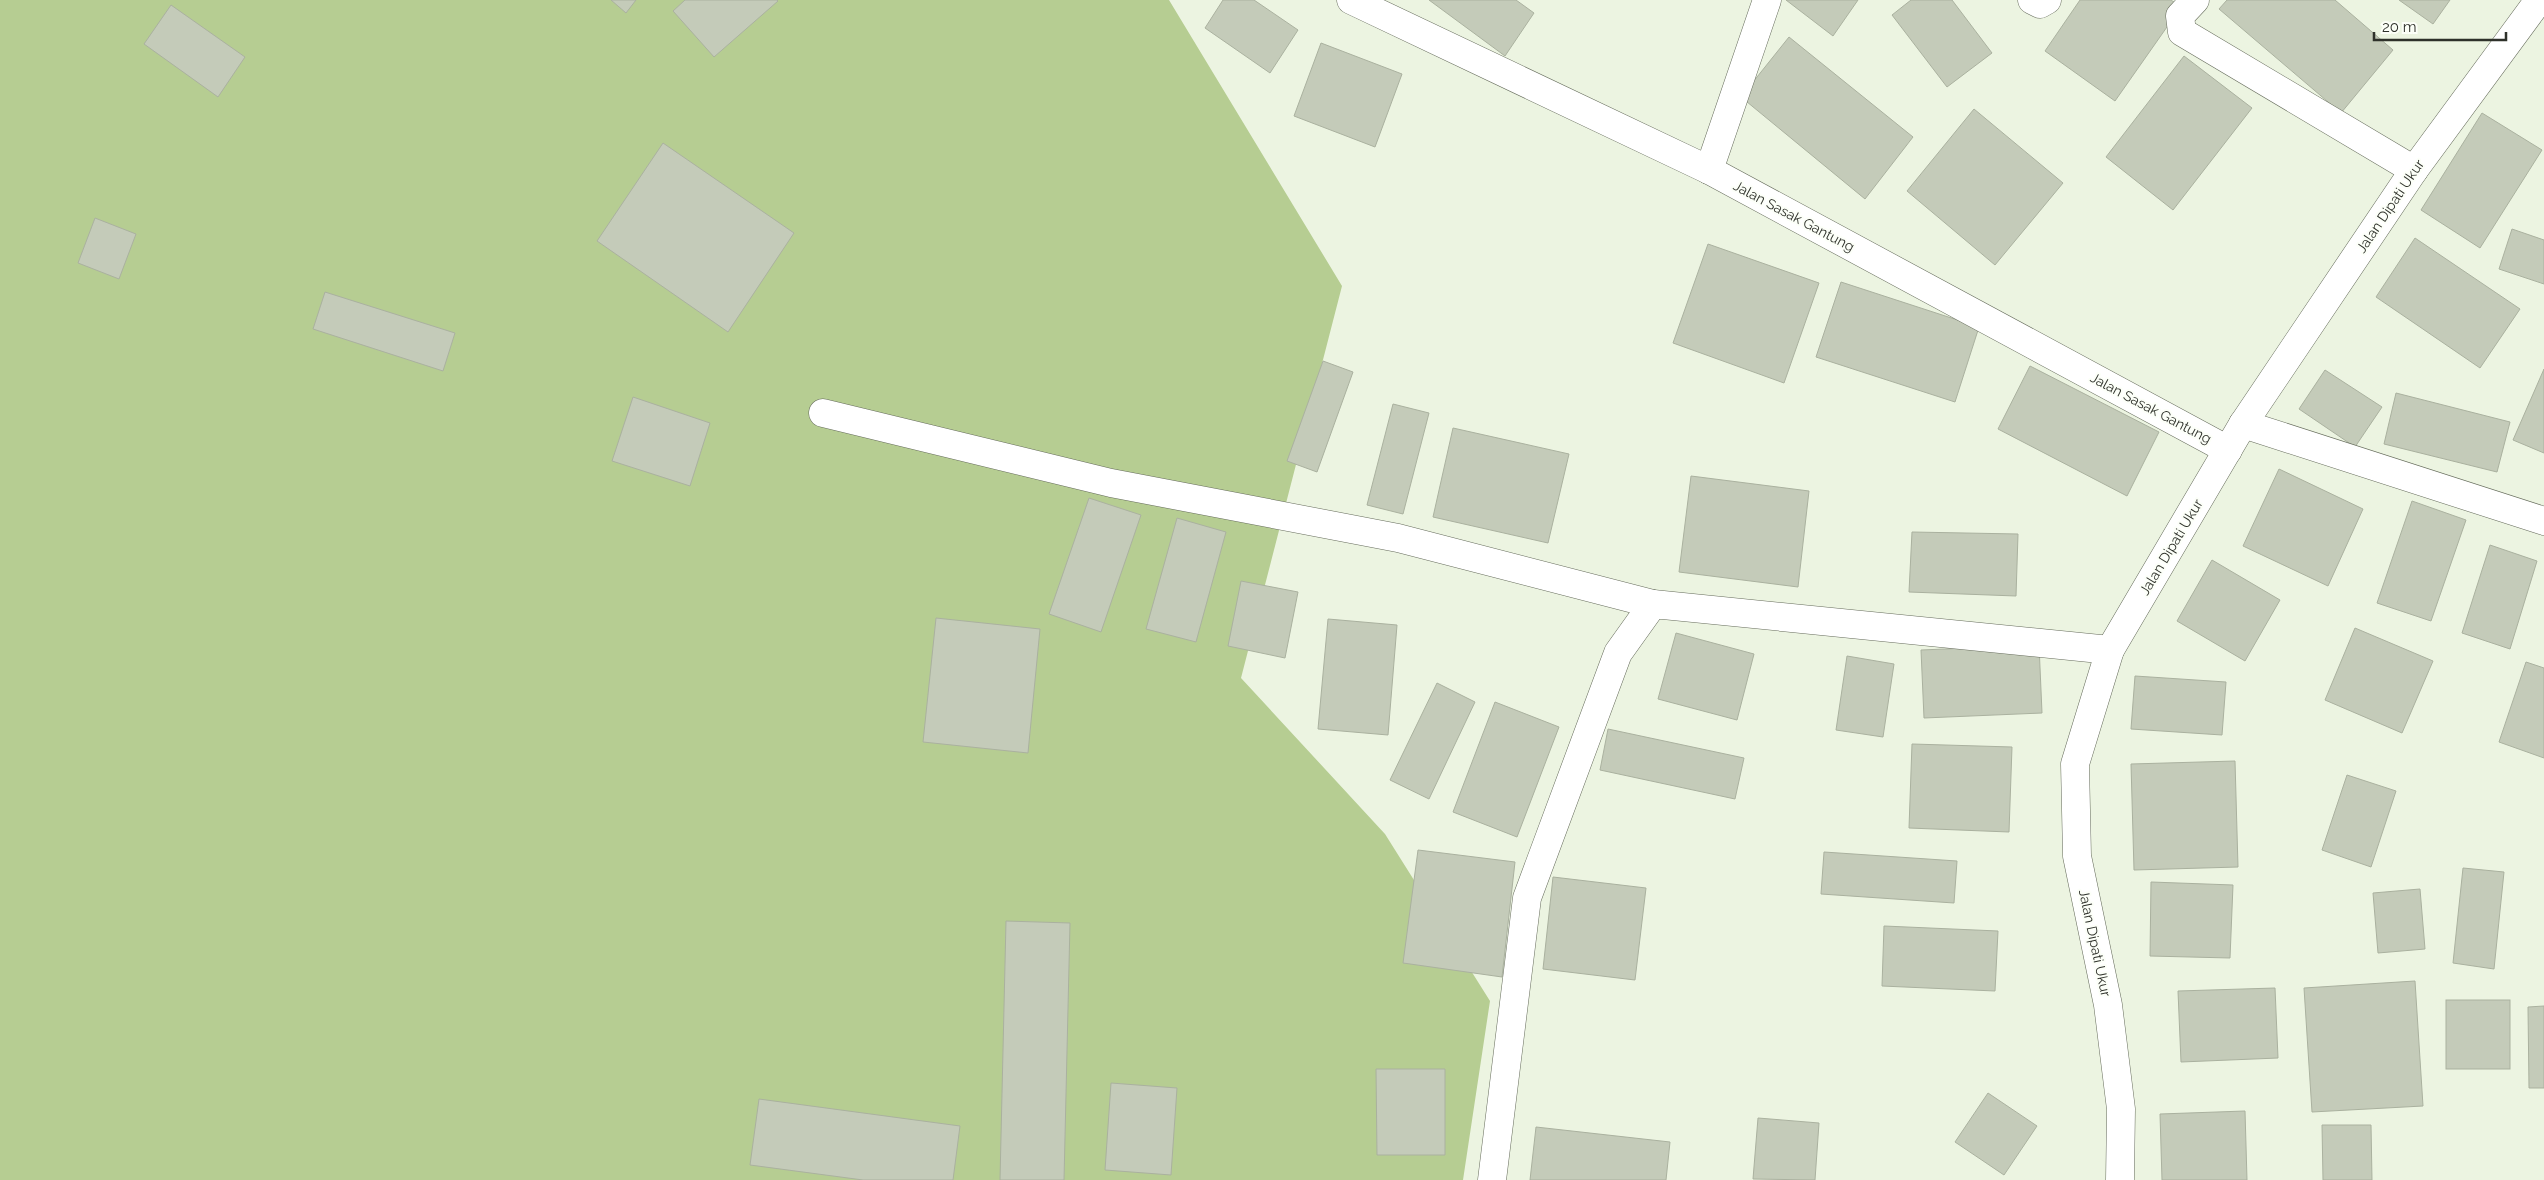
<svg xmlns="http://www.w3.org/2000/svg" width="2544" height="1180" viewBox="0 0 2544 1180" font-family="Raleway,sans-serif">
	<rect width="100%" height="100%" fill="#ecf4e1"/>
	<polygon fill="#b6cd92" points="0,0 1169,0 1342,286 1241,678 1385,834 1490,1001 1463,1180 0,1180"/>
	<g fill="#c4cbb9" stroke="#aab19f">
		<polygon points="611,0 636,0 626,13"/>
		<polygon points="685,0 777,0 778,1 714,57 673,11"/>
		<polygon points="1223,0 1254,0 1298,30 1270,73 1205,28"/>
		<polygon points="1429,0 1516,0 1534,13 1505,56"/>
		<polygon points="1786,0 1858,0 1833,36"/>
		<polygon points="1911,0 1952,0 1992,53 1947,87 1892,15"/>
		<polygon points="2080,0 2171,0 2181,7 2115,101 2045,51"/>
		<polygon points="2227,0 2335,0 2393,50 2341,113 2219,9"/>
		<polygon points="2399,0 2450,0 2433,24"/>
		<polygon points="171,5 245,57 218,97 144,44"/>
		<polygon points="1789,37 1913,137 1865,199 1741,97"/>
		<polygon points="1321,43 1402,74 1375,147 1294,116"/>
		<polygon points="2184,56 2252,108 2173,210 2106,157"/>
		<polygon points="1974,109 2063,183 1995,265 1907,191"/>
		<polygon points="2482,113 2542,150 2480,248 2421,210"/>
		<polygon points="663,143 794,233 728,332 597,241"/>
		<polygon points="95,218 136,234 119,279 78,263"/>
		<polygon points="2512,229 2544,240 2544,284 2499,269"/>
		<polygon points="2415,238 2520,309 2480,368 2376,297"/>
		<polygon points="1708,244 1819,283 1784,383 1673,343"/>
		<polygon points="1841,282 1979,327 1955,402 1816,357"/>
		<polygon points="325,292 455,333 443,371 313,329"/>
		<polygon points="1323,361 1353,372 1317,472 1287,461"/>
		<polygon points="2030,366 2159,432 2127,496 1998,429"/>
		<polygon points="2544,369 2544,453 2513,440"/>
		<polygon points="2325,370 2382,407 2355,447 2299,409"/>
		<polygon points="2396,393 2510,422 2497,472 2384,444"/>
		<polygon points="633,397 710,423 690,486 612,461"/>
		<polygon points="1393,404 1429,413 1403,514 1367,505"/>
		<polygon points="1453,428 1569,454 1548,543 1433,517"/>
		<polygon points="2279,469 2363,509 2328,586 2243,546"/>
		<polygon points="1691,476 1809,491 1798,587 1679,572"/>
		<polygon points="1089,498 1141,515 1101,632 1049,614"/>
		<polygon points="2412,501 2466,520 2431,621 2377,603"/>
		<polygon points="1177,518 1226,532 1196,642 1146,629"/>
		<polygon points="1912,532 2018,534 2016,596 1909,592"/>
		<polygon points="2490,545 2537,561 2510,649 2462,633"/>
		<polygon points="2212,560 2280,600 2245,661 2177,621"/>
		<polygon points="1241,581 1298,592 1285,658 1228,646"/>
		<polygon points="936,618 1040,629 1028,753 923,742"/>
		<polygon points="1328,619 1397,625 1388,735 1318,729"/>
		<polygon points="2355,628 2433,661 2402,733 2325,700"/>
		<polygon points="1676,633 1754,654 1737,720 1658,699"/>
		<polygon points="2039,645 2042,713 1924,718 1921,650"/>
		<polygon points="1847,656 1894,664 1883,737 1836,730"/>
		<polygon points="2526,662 2544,668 2544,758 2499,742"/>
		<polygon points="2135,676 2226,682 2222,735 2131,729"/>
		<polygon points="1437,683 1475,702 1429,799 1390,780"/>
		<polygon points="1495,702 1559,727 1517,837 1453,812"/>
		<polygon points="1608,729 1744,758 1735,799 1600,770"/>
		<polygon points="1912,744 2012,747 2009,832 1909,828"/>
		<polygon points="2235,761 2238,867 2134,870 2131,764"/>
		<polygon points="2347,775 2396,791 2371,867 2322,850"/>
		<polygon points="1418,850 1515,862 1502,977 1403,963"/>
		<polygon points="1824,852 1957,861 1954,903 1821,894"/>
		<polygon points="2463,868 2504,872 2494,969 2453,963"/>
		<polygon points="1553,877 1646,888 1635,980 1543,969"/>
		<polygon points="2151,882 2233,885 2230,958 2150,956"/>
		<polygon points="2420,889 2425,949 2378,953 2373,893"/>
		<polygon points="1006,921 1070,923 1064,1180 1000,1180"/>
		<polygon points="1884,926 1998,931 1995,991 1882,986"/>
		<polygon points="2415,981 2423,1106 2312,1112 2304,988"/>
		<polygon points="2275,988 2278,1058 2181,1062 2178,991"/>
		<rect x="2446" y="1000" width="64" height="69"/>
		<polygon points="2544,1006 2544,1088 2529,1088 2528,1007"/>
		<polygon points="1376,1069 1445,1069 1445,1155 1377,1155"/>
		<polygon points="1111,1083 1177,1088 1171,1175 1105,1170"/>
		<polygon points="1988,1093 2037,1126 2004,1175 1955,1142"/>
		<polygon points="759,1099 960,1126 953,1180 863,1180 750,1165"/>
		<polygon points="2245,1111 2247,1180 2162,1180 2160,1114"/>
		<polygon points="1758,1118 1819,1123 1815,1180 1753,1179"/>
		<polygon points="2322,1125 2371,1125 2372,1180 2323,1180"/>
		<polygon points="1536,1127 1670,1142 1666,1180 1530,1180"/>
	</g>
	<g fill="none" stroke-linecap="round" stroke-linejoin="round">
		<defs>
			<g id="minor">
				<polyline points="1351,0 1709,170 2228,450"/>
				<polyline points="2032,0 2040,4 2047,0"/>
				<polyline points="2195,0 2180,16 2182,32 2414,170"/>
				<polyline points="1709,170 1767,0"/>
				<polyline points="823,413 1111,483 1398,538 1653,604"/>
				<polyline points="2243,424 2544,521"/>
				<polyline points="1492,1180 1527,898 1618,653 1653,604 2110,650"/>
				<polyline points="2120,1180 2121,1109 2108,1005 2077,856 2075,764 2110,650 2243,424 2414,170 2539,0"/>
			</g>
		</defs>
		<use href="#minor" stroke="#666c5c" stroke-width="29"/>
		<use href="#minor" stroke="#fff" stroke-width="28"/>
	</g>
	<g text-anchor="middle" stroke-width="4" stroke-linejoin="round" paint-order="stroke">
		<g font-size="14" fill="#2e312a" stroke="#fcfff8">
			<text transform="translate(2390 206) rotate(-56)" y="5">Jalan Dipati Ukur</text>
			<text transform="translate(1794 216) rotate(28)" y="5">Jalan Sasak Gantung</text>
			<text transform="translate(2151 408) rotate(28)" y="5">Jalan Sasak Gantung</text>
			<text transform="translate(2171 547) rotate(-59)" y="5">Jalan Dipati Ukur</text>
			<text transform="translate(2095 943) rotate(78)" y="5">Jalan Dipati Ukur</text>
		</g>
	</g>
	<path d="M2374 32v8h132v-8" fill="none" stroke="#2e312a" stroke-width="2.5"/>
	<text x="2382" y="32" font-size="15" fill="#2e312a" stroke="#fcfff8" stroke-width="4" paint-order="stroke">20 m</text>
</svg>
